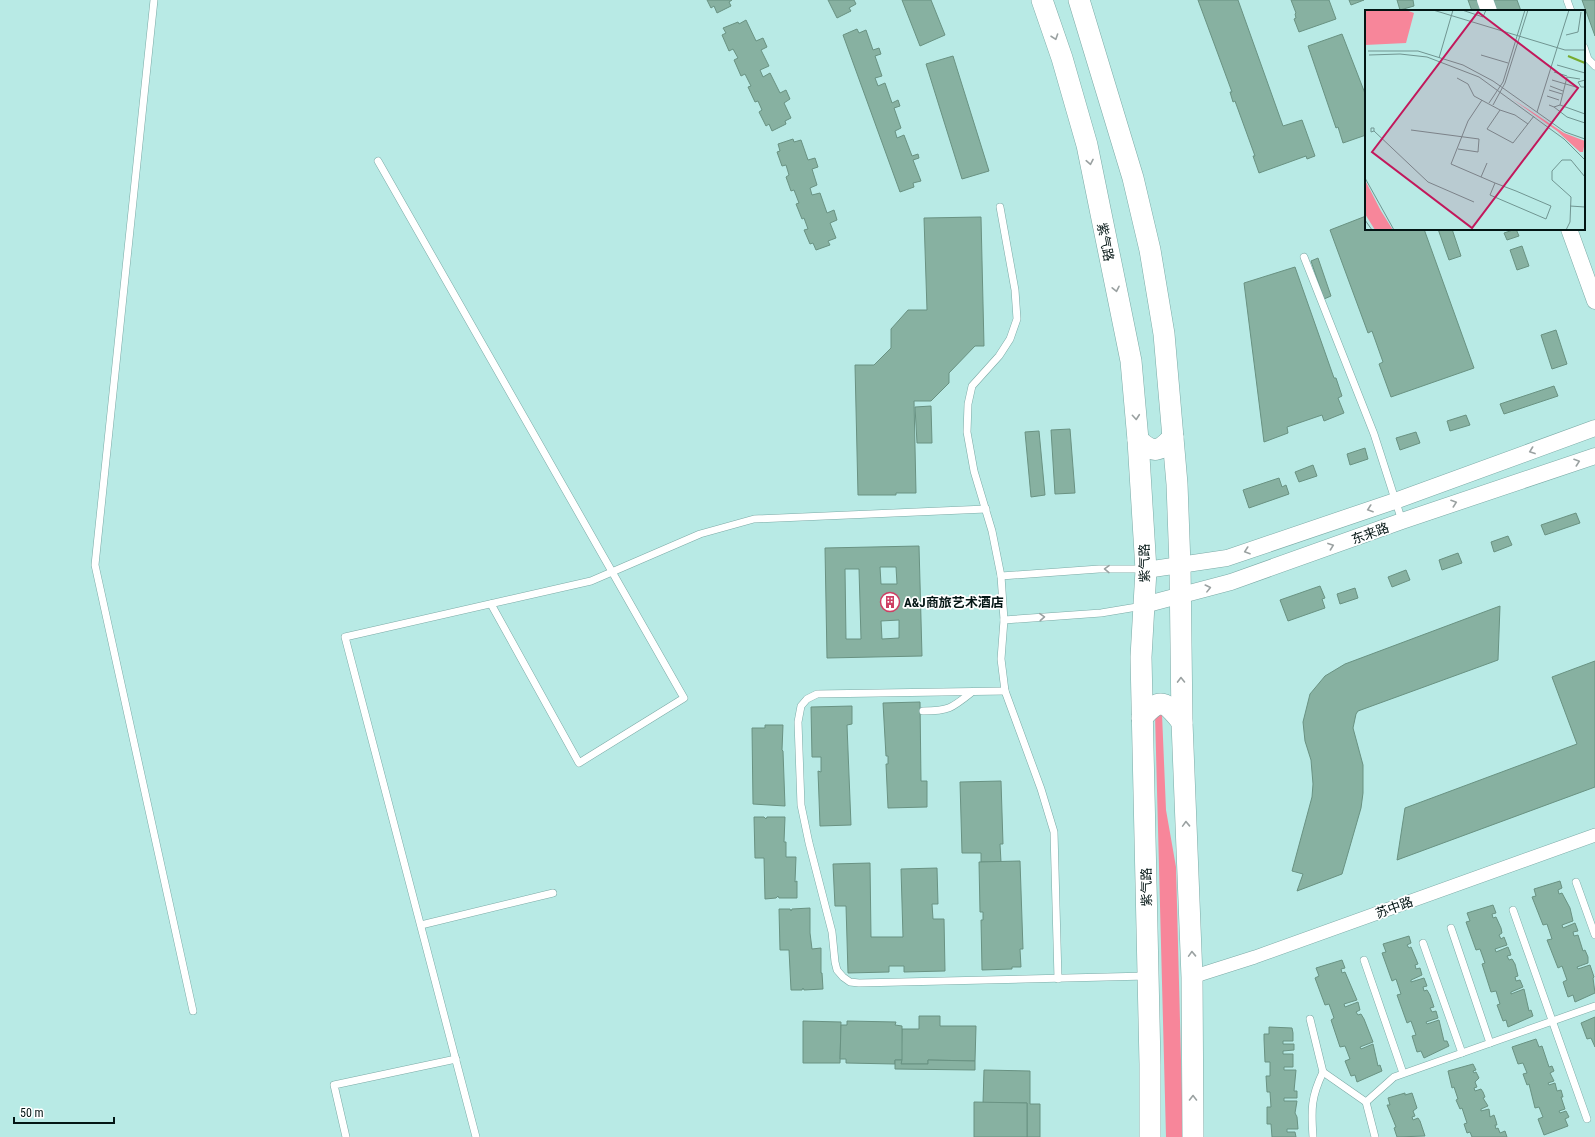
<svg xmlns="http://www.w3.org/2000/svg" width="1595" height="1137" viewBox="0 0 1595 1137" font-family="'Roboto Condensed','Noto Sans SC',sans-serif">
	<rect width="100%" height="100%" fill="#b8eae5"/>
	<polygon fill="#f7869a" points="1155,713 1162,714 1166,810 1176,867 1183,1137 1166,1137"/>
	<g fill="#87b1a1" stroke="#699282" fill-rule="evenodd">
		<polygon points="707,0 732,0 729,2 731,6 717,13 714,6 711,8"/>
		<polygon points="828,0 854,0 856,4 849,8 851,11 837,18"/>
		<polygon points="902,0 931,0 945,35 920,46"/>
		<polygon points="1198,0 1238,0 1283,126 1302,120 1315,156 1307,159 1306,156 1259,173 1253,156 1255,156 1235,101 1233,102 1230,92 1232,92"/>
		<polygon points="1291,0 1329,0 1336,19 1299,32 1294,19 1296,18 1295,14 1296,13"/>
		<polygon points="1349,0 1364,0 1351,5"/>
		<polygon points="1397,0 1413,0 1414,6 1400,10"/>
		<polygon points="1468,0 1517,0 1521,11 1472,11"/>
		<polygon points="1582,0 1595,0 1595,36"/>
		<polygon points="746,20 756,41 763,38 767,47 761,50 769,66 760,70 763,77 770,73 780,93 786,90 790,99 784,103 791,118 785,121 786,124 772,131 769,124 766,126 759,112 762,110 758,101 755,102 748,87 751,86 745,74 741,76 734,60 738,58 733,49 729,51 722,35 726,33 723,28 738,22 739,24"/>
		<polygon points="857,29 859,33 866,30 873,50 879,48 881,54 875,56 882,76 875,78 878,86 885,83 892,103 898,100 900,106 894,108 901,128 895,131 897,138 904,135 912,156 918,154 919,158 913,160 921,181 913,183 914,187 900,192 843,35"/>
		<polygon points="1342,34 1366,96 1366,135 1343,143 1338,127 1336,128 1308,46"/>
		<polygon points="953,56 989,171 962,179 926,64"/>
		<polygon points="793,139 794,142 801,140 808,160 815,158 818,167 812,169 817,185 810,188 812,195 820,193 827,213 834,210 837,220 830,223 836,238 828,241 830,245 816,250 813,243 810,244 804,230 808,229 804,218 802,219 796,204 799,203 794,190 791,191 786,177 789,175 786,165 782,166 777,152 780,151 778,144"/>
		<polygon points="1366,216 1366,229 1424,229 1474,368 1391,397 1379,364 1383,362 1372,331 1368,333 1330,230"/>
		<polygon points="981,217 984,346 975,346 949,373 949,383 931,401 914,401 916,493 896,493 896,495 858,495 855,365 874,365 891,348 891,329 908,310 927,310 924,218"/>
		<polygon points="1438,229 1452,229 1461,256 1449,260"/>
		<polygon points="1516,229 1519,236 1507,240 1504,233"/>
		<polygon points="1522,246 1529,266 1517,270 1510,250"/>
		<polygon points="1318,258 1331,296 1324,299 1311,261"/>
		<polygon points="1295,267 1334,378 1336,378 1342,396 1338,398 1344,413 1324,421 1322,415 1287,427 1288,433 1264,442 1244,283"/>
		<polygon points="1556,330 1567,364 1552,369 1541,335"/>
		<polygon points="1554,386 1558,396 1504,414 1500,404"/>
		<polygon points="931,406 932,443 917,443 915,407"/>
		<polygon points="1466,415 1470,425 1450,431 1447,421"/>
		<polygon points="1070,429 1075,493 1055,494 1051,430"/>
		<polygon points="1039,431 1045,495 1031,497 1025,432"/>
		<polygon points="1416,432 1420,443 1400,450 1396,438"/>
		<polygon points="1365,448 1368,459 1350,465 1347,454"/>
		<polygon points="1313,465 1317,476 1299,482 1295,472"/>
		<polygon points="1279,478 1282,487 1286,485 1289,494 1249,508 1243,490"/>
		<polygon points="1576,513 1580,523 1545,535 1541,525"/>
		<polygon points="1508,536 1512,545 1494,552 1491,542"/>
		<path d="M919,546L922,656L827,658L825,548ZM880,567H896L897,584H881ZM845,569H859L861,639H846ZM899,620V638L882,639L881,621Z"/>
		<polygon points="1458,553 1462,563 1442,570 1439,560"/>
		<polygon points="1406,570 1410,580 1392,587 1388,577"/>
		<polygon points="1320,586 1325,598 1322,599 1325,608 1288,621 1280,600"/>
		<polygon points="1355,588 1358,598 1340,604 1337,594"/>
		<polygon points="1500,606 1498,660 1358,711 1356,714 1353,728 1363,765 1363,793 1361,808 1342,874 1297,891 1303,874 1292,871 1312,797 1313,784 1311,760 1305,741 1303,722 1310,694 1325,676 1345,664"/>
		<polygon points="1595,661 1595,787 1397,860 1405,808 1577,744 1552,677"/>
		<polygon points="920,702 921,781 927,781 927,807 888,808 886,764 888,764 888,756 886,756 883,703"/>
		<polygon points="852,706 852,724 847,725 851,825 820,826 818,771 821,772 821,757 812,757 811,707"/>
		<polygon points="765,725 783,725 782,750 783,751 785,806 753,804 752,728 765,728"/>
		<polygon points="1001,781 1003,844 1000,844 1001,862 981,862 981,853 962,853 960,782"/>
		<polygon points="754,817 764,817 766,819 767,817 785,817 784,842 786,842 786,857 796,857 795,882 797,881 797,898 779,898 778,896 776,898 765,899 764,858 755,858"/>
		<polygon points="1020,861 1023,949 1020,949 1021,967 1012,967 1012,969 982,970 981,920 983,920 983,912 980,912 979,862"/>
		<polygon points="870,863 871,937 903,937 901,869 937,868 938,904 932,904 933,919 944,919 945,971 904,972 904,966 889,966 889,972 848,973 846,906 835,906 833,864"/>
		<polygon points="1560,881 1562,888 1558,890 1559,894 1562,893 1570,908 1573,921 1562,925 1563,928 1575,923 1578,931 1573,932 1574,936 1578,935 1583,951 1585,950 1588,957 1588,963 1577,967 1578,969 1590,965 1594,977 1593,978 1595,993 1575,1002 1573,995 1568,997 1563,982 1567,980 1562,966 1558,968 1547,940 1552,939 1547,924 1543,925 1532,897 1536,896 1534,889"/>
		<polygon points="1493,905 1496,913 1492,914 1493,918 1496,917 1501,928 1502,933 1499,935 1501,939 1504,937 1507,945 1495,949 1496,952 1508,947 1511,955 1507,956 1509,960 1512,959 1515,964 1518,976 1515,977 1516,981 1520,980 1523,987 1511,992 1511,994 1524,989 1529,1011 1531,1010 1533,1016 1508,1027 1506,1020 1503,1021 1497,1005 1500,1004 1496,991 1491,992 1482,964 1485,963 1480,949 1476,950 1466,922 1470,921 1467,913"/>
		<polygon points="810,908 810,933 812,949 821,948 821,973 822,973 823,989 804,990 803,988 802,990 791,990 789,950 780,950 779,909 790,909 791,911 792,909"/>
		<polygon points="1409,936 1411,943 1407,945 1409,948 1411,947 1416,959 1418,964 1415,965 1416,969 1420,968 1422,975 1411,980 1411,982 1424,978 1427,986 1423,987 1424,991 1427,990 1430,995 1434,1007 1430,1008 1432,1012 1436,1011 1438,1018 1426,1022 1427,1024 1439,1020 1444,1041 1447,1041 1449,1046 1424,1058 1421,1051 1417,1052 1412,1036 1416,1035 1411,1021 1407,1023 1397,995 1401,994 1396,979 1392,981 1382,953 1386,952 1383,944"/>
		<polygon points="1342,960 1345,968 1341,969 1342,973 1345,972 1357,1000 1344,1004 1345,1007 1358,1002 1360,1010 1356,1012 1358,1015 1361,1014 1364,1019 1373,1042 1360,1047 1361,1049 1373,1044 1378,1066 1380,1065 1382,1071 1357,1082 1355,1075 1351,1076 1345,1061 1350,1059 1345,1046 1340,1047 1331,1020 1334,1018 1329,1004 1325,1005 1315,978 1319,976 1316,968"/>
		<polygon points="919,1016 940,1016 940,1026 976,1026 975,1061 928,1060 928,1064 901,1064 902,1029 919,1029"/>
		<polygon points="1595,1017 1595,1047 1591,1038 1587,1039 1581,1023"/>
		<polygon points="803,1021 841,1022 840,1063 803,1063"/>
		<polygon points="847,1021 896,1022 895,1025 902,1026 902,1060 895,1060 895,1064 846,1063 846,1059 840,1059 841,1025 847,1025"/>
		<polygon points="1269,1027 1292,1028 1293,1033 1293,1041 1283,1041 1283,1044 1294,1044 1294,1050 1283,1051 1283,1054 1293,1054 1293,1067 1284,1067 1284,1070 1296,1070 1294,1091 1297,1091 1297,1098 1284,1098 1284,1101 1297,1101 1295,1113 1297,1117 1298,1129 1287,1129 1287,1132 1295,1132 1296,1137 1272,1137 1271,1124 1267,1124 1267,1107 1271,1107 1270,1092 1267,1092 1266,1076 1270,1076 1270,1062 1265,1062 1264,1039 1264,1034 1269,1034"/>
		<polygon points="1536,1039 1539,1047 1542,1046 1549,1067 1552,1066 1554,1071 1550,1073 1554,1081 1548,1083 1549,1085 1555,1083 1557,1091 1561,1090 1563,1097 1561,1097 1565,1109 1559,1111 1560,1113 1566,1111 1569,1117 1565,1119 1568,1126 1544,1135 1538,1119 1543,1117 1539,1107 1535,1108 1529,1084 1527,1085 1523,1074 1527,1073 1523,1063 1518,1064 1512,1047"/>
		<polygon points="895,1060 902,1060 901,1064 928,1064 928,1060 975,1061 975,1070 895,1069"/>
		<polygon points="1473,1064 1476,1070 1473,1071 1474,1073 1476,1072 1479,1078 1475,1082 1477,1087 1474,1088 1475,1091 1481,1089 1483,1092 1485,1097 1483,1098 1488,1106 1481,1109 1481,1111 1489,1109 1490,1117 1494,1115 1496,1121 1497,1125 1495,1125 1496,1129 1498,1128 1500,1133 1505,1131 1507,1137 1472,1137 1470,1132 1467,1133 1464,1124 1467,1123 1462,1108 1460,1109 1456,1100 1458,1099 1454,1087 1452,1088 1448,1071"/>
		<polygon points="984,1070 1030,1071 1030,1104 1040,1104 1040,1137 1027,1137 1027,1103 983,1103"/>
		<polygon points="1405,1093 1405,1095 1412,1093 1417,1108 1413,1111 1415,1116 1412,1117 1413,1120 1418,1118 1420,1121 1425,1136 1397,1137 1394,1128 1396,1127 1387,1105 1390,1105 1388,1098"/>
		<polygon points="974,1102 1027,1103 1027,1137 974,1137"/>
	</g>
	<g fill="none" stroke-linecap="round" stroke-linejoin="round">
		<defs>
			<g id="service">
				<polyline points="154,0 95,565 193,1011"/>
				<polyline points="1567,0 1571,11"/>
				<polyline points="1584,47 1588,59 1595,66"/>
				<polyline points="378,161 684,698 579,763 491,604"/>
				<polyline points="1000,207 1015,290 1017,319 1010,339 999,356 972,386 968,404 967,432 974,471 992,531 1001,576 1004,620 1001,659 1005,691 1041,789 1054,832 1058,979"/>
				<polyline points="1304,257 1374,434 1402,521"/>
				<polyline points="1001,576 1099,569 1144,569"/>
				<polyline points="1004,620 1101,613 1143,606"/>
				<polyline points="1005,691 817,694 807,699 801,706 798,722 801,805 809,843 832,932 835,962 837,970 843,977 850,982 859,983 1147,976"/>
				<path d="M923,711C949,711 952,708 972,692"/>
				<polyline points="1576,882 1595,935"/>
				<polyline points="1513,910 1587,1119"/>
				<polyline points="421,925 553,893"/>
				<polyline points="1451,928 1490,1043"/>
				<polyline points="1423,943 1462,1053"/>
				<polyline points="1364,960 1403,1073"/>
				<polyline points="1310,1019 1323,1072 1366,1102 1375,1137"/>
				<polyline points="1366,1102 1394,1077 1595,1006"/>
				<polyline points="346,1137 334,1085 456,1059"/>
				<polyline points="476,1137 345,637 591,581 700,534 754,519 986,509"/>
				<path d="M1313,1137C1311,1109 1311,1097 1323,1072"/>
			</g>
			<polyline id="minor" points="1192,977 1255,957 1595,835"/>
			<g id="tertiary">
				<polyline points="1485,0 1489,11"/>
				<polyline points="1569,229 1595,301"/>
				<polyline points="1146,570 1227,558 1395,501 1595,428"/>
				<polyline points="1144,605 1231,582 1402,521 1595,456"/>
			</g>
			<g id="primary">
				<polyline points="1042,0 1062,58 1087,145 1131,361 1138,440 1146,570 1141,657 1150,1064 1150,1137"/>
				<polyline points="1079,0 1133,178 1150,250 1164,334 1177,484 1180,566 1182,722 1192,977 1193,1137"/>
				<path d="M1138,440C1153,454 1160,452 1173,437"/>
				<path d="M1142,718C1160,696 1166,702 1182,722"/>
			</g>
		</defs>
		<use href="#service" stroke="#7baaa6" stroke-width="8"/>
		<use href="#minor" stroke="#7baaa6" stroke-width="14"/>
		<use href="#tertiary" stroke="#7baaa6" stroke-width="17"/>
		<use href="#primary" stroke="#7baaa6" stroke-width="22"/>
		<use href="#service" stroke="#fff" stroke-width="7"/>
		<use href="#minor" stroke="#fff" stroke-width="13"/>
		<use href="#tertiary" stroke="#fff" stroke-width="16"/>
		<use href="#primary" stroke="#fff" stroke-width="21"/>
	</g>
	<defs><path id="oneway-chevron" d="M-2-3.5L2.5 0L-2 3.5" fill="none" stroke-width="1.6" stroke-linecap="round" stroke-linejoin="round"/></defs>
	<g stroke="#9aa1a1">
		<use href="#oneway-chevron" transform="translate(1055 37) rotate(71)"/>
		<use href="#oneway-chevron" transform="translate(1090 162) rotate(79)"/>
		<use href="#oneway-chevron" transform="translate(1116 289) rotate(78)"/>
		<use href="#oneway-chevron" transform="translate(1136 417) rotate(85)"/>
		<use href="#oneway-chevron" transform="translate(1532 451) rotate(160)"/>
		<use href="#oneway-chevron" transform="translate(1577 462) rotate(-19)"/>
		<use href="#oneway-chevron" transform="translate(1454 503) rotate(-19)"/>
		<use href="#oneway-chevron" transform="translate(1370 509) rotate(161)"/>
		<use href="#oneway-chevron" transform="translate(1331 546) rotate(-20)"/>
		<use href="#oneway-chevron" transform="translate(1247 551) rotate(161)"/>
		<use href="#oneway-chevron" transform="translate(1107 569) rotate(-179)"/>
		<use href="#oneway-chevron" transform="translate(1208 588) rotate(-14)"/>
		<use href="#oneway-chevron" transform="translate(1042 617) rotate(-4)"/>
		<use href="#oneway-chevron" transform="translate(1181 680) rotate(-91)"/>
		<use href="#oneway-chevron" transform="translate(1186 824) rotate(-92)"/>
		<use href="#oneway-chevron" transform="translate(1192 954) rotate(-92)"/>
		<use href="#oneway-chevron" transform="translate(1193 1098) rotate(-90)"/>
	</g>
	<defs>
		<symbol id="building-ring" viewBox="-11 -11 22 22"><circle r="9.5" fill="#fff" stroke="#ce3f64" stroke-width="1.5"/><path d="M-4-6H4V6H1V3H-1V6H-4ZM-2.5-4.3h1.7v1.8h-1.7ZM.8-4.3h1.7v1.8H.8ZM-2.5-1h1.7V.8h-1.7ZM.8-1h1.7V.8H.8Z" fill="#ce3f64"/></symbol>
	</defs>
	<g fill-rule="evenodd">
		<use href="#building-ring" x="879" y="591" width="22" height="22"/>
	</g>
	<g text-anchor="middle" stroke-width="3.5" stroke-linejoin="round" paint-order="stroke">
		<g font-size="13" fill="#031514" stroke="#fff">
			<text transform="translate(1106 242) rotate(79)" y="5">紫气路</text>
			<text transform="translate(1370 533) rotate(-20)" y="5">东来路</text>
			<text transform="translate(1144 563) rotate(-91)" y="5">紫气路</text>
			<text transform="translate(1146 887) rotate(-91)" y="5">紫气路</text>
			<text transform="translate(1394 907) rotate(-20)" y="5">苏中路</text>
		</g>
		<g font-size="13" font-weight="bold" fill="#031514" stroke="#fff" text-anchor="start">
			<text x="904" y="607">A&amp;J商旅艺术酒店</text>
		</g>
	</g>
	<g transform="translate(1365 10)">
		<rect width="220" height="220" fill="#b8eae5"/>
		<path d="M0,0H41L49,3L41,33L0,35ZM146,88L199,123L220,131L218,142H215L192,121ZM0,170L16,201L28,220H10L0,204Z" fill="#f7869a"/>
		<path fill="none" stroke="#78aa2d" stroke-width="2" d="M203,46L220,53"/>
		<path fill="none" stroke="#709591" stroke-width="1" d="M68,0L200,40H220M97,0L118,7L121,0M201,25L213,22L216,2M3,41H53L98,55L128,71L200,122L220,129M4,45L35,44L62,47L114,67L199,129L220,150M116,45L143,53M74,48L88,0M192,55L220,63M189,62L202,66M92,68L103,74L109,86L135,100L150,105L163,114M187,70L211,77M220,70L213,72L216,77H220M185,76L198,81M184,80L197,84M182,86L194,90M117,90L103,111L86,154L130,173L151,181L186,196L181,209L125,185L130,173M124,93L138,72L160,0M128,95L140,73L163,0M184,95L189,97L195,95L220,104M195,95L202,67L215,69M189,97L202,107L220,113M135,100L122,119L148,133L169,106M172,102L204,0M46,120L114,129L113,142L93,139M9,121L6,122V118H9V121L63,172L109,192M116,167L122,153M0,168L29,220M205,196L220,197M0,210L7,220M201,220L205,212L206,187L187,170V161L197,150H206L220,167"/>
		<path fill="#c2185b" fill-opacity="0.15" stroke="#c2185b" stroke-width="2" d="M113,2L213,78L107,218L7,142Z"/>
		<rect width="220" height="220" fill="none" stroke="#031514" stroke-width="2"/>
	</g>
	<path d="M14 1117v6h100v-6" fill="none" stroke="#031514" stroke-width="2"/>
	<text x="20" y="1117" font-size="12" fill="#031514" stroke="#ffffff" stroke-width="3" paint-order="stroke">50 m</text>
</svg>
